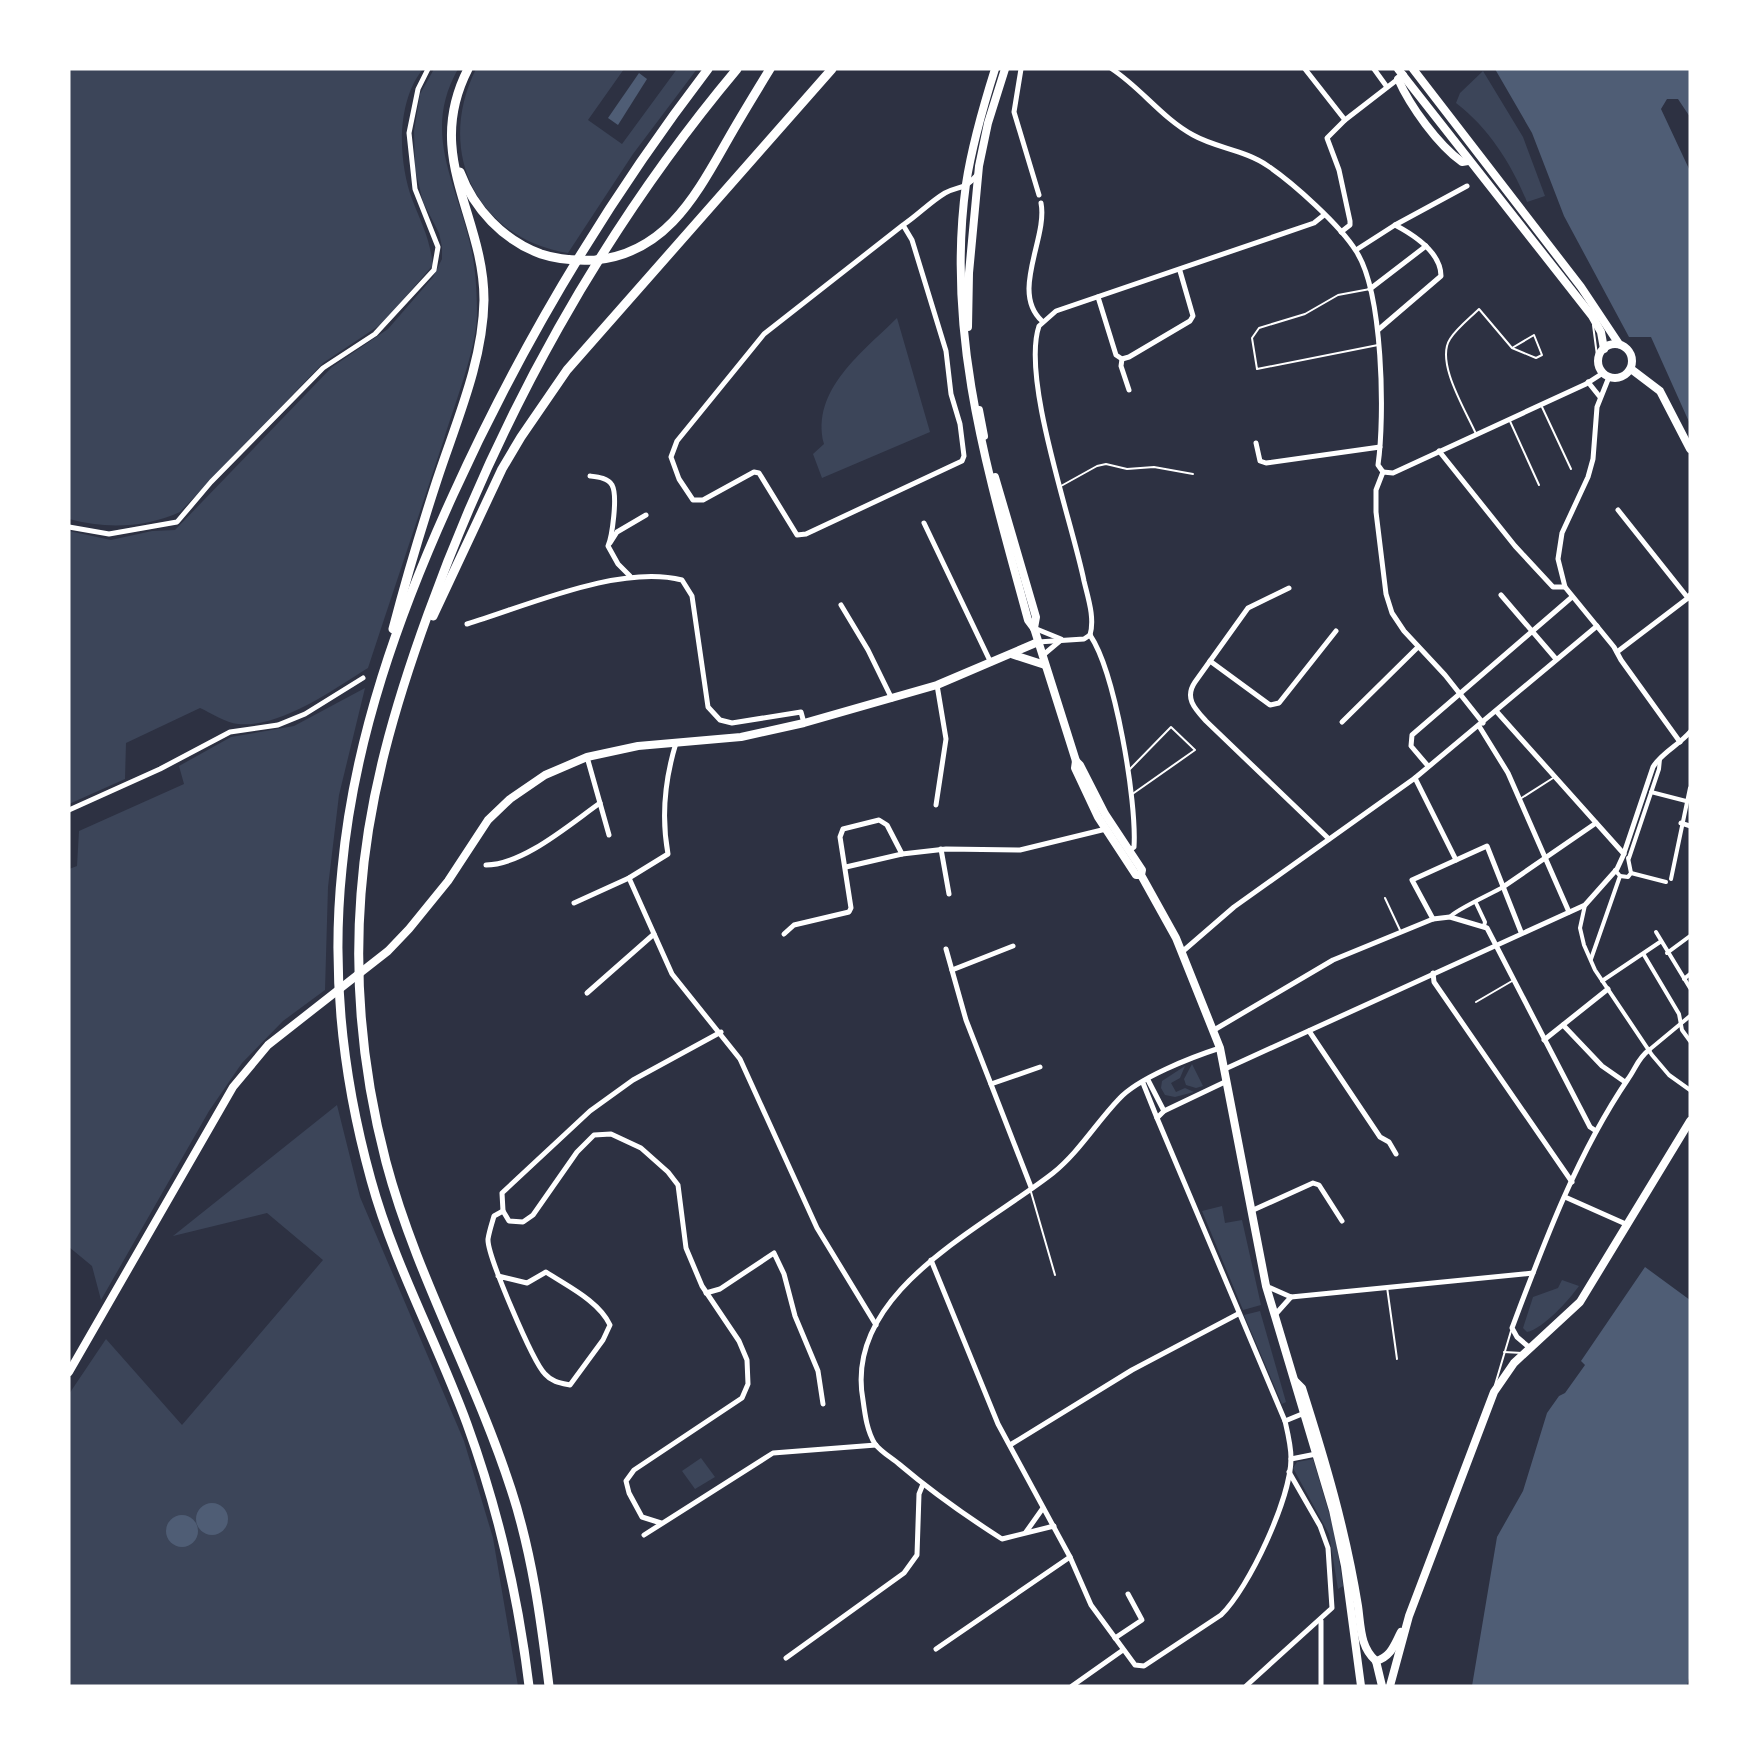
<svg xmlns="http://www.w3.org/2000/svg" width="1759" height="1755" viewBox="0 0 1759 1755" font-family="'Source Sans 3',sans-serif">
	<rect width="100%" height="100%" fill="#2d3142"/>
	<g fill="#3c4559">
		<path d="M69,69H423C396,102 398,160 412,199C422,225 429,236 433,265L383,323L323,363L180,512C145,528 105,529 69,519Z"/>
		<path d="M434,69H458C421,134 458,185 471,248C476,271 477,293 477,316C476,350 454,406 444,439C419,515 393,592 368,668C334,689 281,728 238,724C226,723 211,713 200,708L126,743L125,779L69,804V531L111,540L152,531L175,530L332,367L388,329L433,277L442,259V247L439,233L423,202L415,169L414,131L420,94Z"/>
		<path d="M476,69H624L588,120L622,144L677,69H697L633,154L568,253C476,238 435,151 476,69Z"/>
		<path d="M1483,71L1523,137L1545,196L1527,202C1512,165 1489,128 1456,103L1460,93Z"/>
		<path d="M897,318L930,432L822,478L813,454L824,444C810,390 864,351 897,318Z"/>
		<polygon points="365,688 339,795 328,887 325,990 283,1021 242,1063 209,1111 101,1300 92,1266 69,1247 69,869 77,866 79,831 184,784 179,766 231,737 294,726"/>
		<polygon points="1192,1064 1203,1086 1196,1088 1186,1085 1184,1079"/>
		<polygon points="1185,1066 1180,1078 1171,1083 1176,1092 1185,1088 1194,1092 1175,1097 1165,1095 1161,1088 1162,1081"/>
		<polygon points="337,1105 360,1197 464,1441 493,1538 518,1686 69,1686 69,1394 106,1339 182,1425 323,1260 267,1213 173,1236"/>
		<polygon points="1222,1206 1225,1223 1242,1220 1261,1305 1243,1310 1202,1211"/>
		<path d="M1562,1280L1579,1286C1569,1300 1543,1329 1527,1332L1523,1328L1533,1297L1558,1288Z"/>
		<polygon points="1260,1311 1286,1402 1282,1404 1244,1315"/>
		<polygon points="701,1458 715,1477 695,1489 682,1471"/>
		<polygon points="1313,1459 1335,1533 1343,1586 1338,1589 1329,1534 1293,1468 1297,1462"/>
	</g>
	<g fill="#4f5d75">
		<polygon points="1495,69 1690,69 1690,117 1678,99 1667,99 1661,109 1690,171 1690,424 1651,337 1629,337 1564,216 1532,133"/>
		<polygon points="639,73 647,79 618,125 608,118"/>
		<polygon points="1645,1267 1690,1300 1690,1674 1687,1686 1472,1686 1497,1537 1523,1491 1547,1413 1559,1396 1565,1393 1585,1365 1581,1361"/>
		<circle cx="212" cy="1519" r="16"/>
		<circle cx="182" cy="1531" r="16"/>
	</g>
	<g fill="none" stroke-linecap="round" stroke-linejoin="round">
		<g stroke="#fff" stroke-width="2">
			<polyline points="1370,289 1338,295 1305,314 1259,328 1252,338 1257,369 1378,345"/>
			<polyline points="1593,325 1598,363"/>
			<polyline points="1542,407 1571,469"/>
			<polyline points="1509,419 1539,485"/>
			<path d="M1476,434C1466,411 1435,362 1450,339C1457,328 1470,318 1479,309L1512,348L1536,358L1542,355L1534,335L1512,348"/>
			<polyline points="1061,486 1097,466 1106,464 1127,469 1154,467 1193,474"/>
			<polyline points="1130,769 1171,727 1195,750 1131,795"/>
			<polyline points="1520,799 1553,778"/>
			<polyline points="1385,898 1400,930"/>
			<polyline points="1476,1002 1512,981"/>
			<polyline points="1031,1192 1055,1275"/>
			<polyline points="1387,1287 1397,1359"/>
			<polyline points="1504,1352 1522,1353"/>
			<polyline points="1495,1385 1511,1331"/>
		</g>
		<g stroke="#fff" stroke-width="4">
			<polyline points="1651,792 1686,801"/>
			<polyline points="1629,858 1659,769 1660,759"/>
			<polyline points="1631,873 1666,882"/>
			<polyline points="1620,876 1628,877 1631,873 1628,858"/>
			<polyline points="1671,879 1690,788"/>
			<polyline points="1476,903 1485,922 1484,926"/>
			<polyline points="1585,905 1580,928 1584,945 1595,970 1652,1055 1669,1075 1690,1090"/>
			<path d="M1450,917C1453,911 1493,893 1503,887"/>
			<polyline points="1656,932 1690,988"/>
			<polyline points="1667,953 1690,936"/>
			<polyline points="1644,955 1679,1014 1682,1030 1690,1041"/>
			<polyline points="1591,959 1620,876 1615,870"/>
			<polyline points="1684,979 1690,974"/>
			<polyline points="1602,981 1660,942"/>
			<polyline points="1649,1050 1690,1016"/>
		</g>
		<g stroke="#fff" stroke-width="5">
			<polyline points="1021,69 1014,112 1039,195"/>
			<path d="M1112,69C1141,88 1162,118 1193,135C1216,148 1245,150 1268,166C1293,183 1340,225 1356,251C1383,292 1385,416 1378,465L1383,472"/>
			<polyline points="1305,69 1345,120"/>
			<polyline points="1374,69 1387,87"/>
			<path d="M1041,203C1048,238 1010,292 1042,321"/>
			<path d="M903,225L912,240L946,351L951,394L960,424L964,456L962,461L806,534L797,535L759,473L754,472L703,500H693L679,479L671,457L677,441L764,334L903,225C918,215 930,202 945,193C960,185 963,191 977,175"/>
			<polyline points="1341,232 1350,225 1350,221 1339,170 1327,138 1345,120 1398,79"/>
			<polyline points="1356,250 1395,225 1467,186"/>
			<polyline points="1370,289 1426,246"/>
			<polyline points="1098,297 1116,355 1122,359 1129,357 1190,321 1193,316 1180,271"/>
			<path d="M1378,330L1441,276C1441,252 1414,235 1395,225"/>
			<polyline points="1122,359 1121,366 1129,390"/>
			<polyline points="1609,377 1597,407 1593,459 1588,477 1562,533 1558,559 1565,587 1614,647 1621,660 1680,742"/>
			<polyline points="1588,382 1600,397"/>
			<polyline points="1256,443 1260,461 1266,463 1380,447"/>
			<polyline points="1439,451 1515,546 1553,587 1565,587"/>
			<polyline points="1383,472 1376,490 1376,512 1386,594 1392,613 1404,631 1445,675 1483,723"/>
			<polyline points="1383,472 1393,473 1586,384 1603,373"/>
			<path d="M590,476C598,477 608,478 612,485C618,496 612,537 608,546L618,564L630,576"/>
			<polyline points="1618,510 1688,598 1690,595"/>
			<polyline points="924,523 991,663"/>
			<polyline points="69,527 109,534 177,522 211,482 323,368 375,334 434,270 438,247 415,189 409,133 418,89 428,69"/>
			<polyline points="610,543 617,532 646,515"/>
			<path d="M1289,588L1248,608L1195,682C1184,698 1195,709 1206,721L1329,839"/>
			<polyline points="1501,595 1556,659"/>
			<polyline points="841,605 868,650 892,699"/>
			<path d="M467,624C527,606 620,564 682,580L692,596L708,707L720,720L732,723L801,712L804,723"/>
			<polyline points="1034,628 1061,639"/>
			<path d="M1090,635C1095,618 1088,598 1084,581C1072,521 1021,379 1039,326L1056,311L1314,223L1324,215"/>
			<path d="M1090,635C1115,672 1137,801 1134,847L1130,850"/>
			<polyline points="1038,642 1084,639 1090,635"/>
			<polyline points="1617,652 1688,598"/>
			<polyline points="1042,656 1061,640"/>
			<polyline points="1210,661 1270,705 1279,703 1336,631"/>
			<polyline points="1497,712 1624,854"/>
			<polyline points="1342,722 1418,647"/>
			<polyline points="1479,726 1508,773 1569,912"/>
			<polyline points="587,757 609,835"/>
			<polyline points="1428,766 1411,746 1412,735 1572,597"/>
			<polyline points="1415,778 1456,860"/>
			<polyline points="936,805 946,739 937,685"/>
			<polyline points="69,810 160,769 230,732 278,725 305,714 363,678"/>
			<polyline points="1681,823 1690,826"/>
			<polyline points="941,849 949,894"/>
			<path d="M486,865C523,865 570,824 600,803"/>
			<polyline points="846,867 902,854 946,849 1020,850 1106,829"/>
			<polyline points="629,878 672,974 740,1059 817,1228 876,1325"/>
			<polyline points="1503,887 1596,823"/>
			<path d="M574,903L629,878L668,854C661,816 665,779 676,743"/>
			<polyline points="1433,919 1412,880 1487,846 1521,932"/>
			<polyline points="784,934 794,925 849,912 851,908 840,837 843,829 879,820 887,825 902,854"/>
			<polyline points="946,949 966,1020 1031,1187"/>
			<polyline points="1182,952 1234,907 1415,778 1597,626"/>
			<polyline points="952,970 1013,946"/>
			<polyline points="1433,973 1434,982 1572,1182"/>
			<polyline points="587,993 654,934"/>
			<polyline points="1563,1025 1602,1066 1625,1082"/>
			<polyline points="1214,1030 1333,960 1433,919 1450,917 1487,928 1590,1127 1596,1131"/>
			<polyline points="1309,1031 1380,1137 1389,1142 1396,1154"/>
			<polyline points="1544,1040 1608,989"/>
			<path d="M1225,1069L1585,905L1617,869L1623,856L1653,767C1661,753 1679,745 1690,732"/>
			<polyline points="1148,1080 1164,1111"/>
			<polyline points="1143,1083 1157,1118"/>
			<polyline points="991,1084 1040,1067"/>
			<polyline points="1565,1197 1628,1225"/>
			<polyline points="1251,1211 1313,1183 1319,1185 1342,1221"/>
			<path d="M931,1260L998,1424L1070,1557L1091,1605L1135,1665L1144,1666L1221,1615C1249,1588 1291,1498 1291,1458C1291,1446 1288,1434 1285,1421L1157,1118L1164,1111L1227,1081"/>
			<path d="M498,1276L527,1283L546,1272C567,1286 599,1301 610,1325L603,1340L570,1385C560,1383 552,1382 545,1374C533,1362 487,1255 488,1239C489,1232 492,1223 494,1216L503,1211"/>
			<polyline points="1266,1286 1291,1297 1533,1273"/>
			<polyline points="706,1293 720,1289 774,1253 784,1274 795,1316 818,1371 823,1404"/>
			<polyline points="1274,1316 1291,1297"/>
			<path d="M1530,1348L1517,1337L1512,1328C1544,1243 1577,1154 1628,1079C1636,1068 1638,1058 1649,1050"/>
			<polyline points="1285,1421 1302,1414"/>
			<polyline points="1010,1445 1132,1370 1238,1314"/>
			<polyline points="1291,1459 1316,1454"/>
			<polyline points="661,1523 642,1517 629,1493 626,1481 634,1470 742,1398 748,1384 747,1360 739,1341 702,1286 686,1248 678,1185 668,1172 641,1148 611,1134 594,1135 577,1152 533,1215 523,1222 509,1221 503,1211 502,1193 590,1111 633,1080 721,1032"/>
			<path d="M1054,1526L1002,1539C966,1516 932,1492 899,1464C892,1458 881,1452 875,1444C867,1431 865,1415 863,1400C843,1292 983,1228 1053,1173C1079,1152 1096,1123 1119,1099C1138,1078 1192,1057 1220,1048"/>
			<polyline points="1026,1532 1043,1508"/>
			<polyline points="644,1535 773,1453 876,1445"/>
			<polyline points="1321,1621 1321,1686"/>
			<polyline points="1115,1638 1142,1620 1128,1594"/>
			<polyline points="936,1649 1070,1557"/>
			<polyline points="786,1658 904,1573 917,1555 919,1494 923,1484"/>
			<polyline points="1072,1686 1123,1650"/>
			<polyline points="1246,1686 1332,1608 1328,1548 1320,1526 1289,1472"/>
		</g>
		<g stroke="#fff" stroke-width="8">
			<path d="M995,69C983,107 972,145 966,184C945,336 989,476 1028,620L1034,628L1076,761L1075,768L1098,817L1136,875H1141"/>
			<polyline points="1398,69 1592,316 1601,332 1604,349"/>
			<polyline points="1413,69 1581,287 1619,344"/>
			<path d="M1403,75L1398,79C1410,106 1438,145 1462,162L1468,161"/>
			<polyline points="968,327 969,273 979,166 988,123 1005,69"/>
			<circle cx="1615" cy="361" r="17"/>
			<polyline points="1631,369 1660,391 1690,449"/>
			<polyline points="979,410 984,436"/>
			<polyline points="995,477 1036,617 1034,628"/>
			<polyline points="1014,655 1045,665"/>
			<polyline points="1076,761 1080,765 1105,814 1142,870 1141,875 1176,938 1220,1048 1266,1286 1333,1510 1345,1566 1361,1686"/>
			<polyline points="69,1372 233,1087 268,1045 388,951 409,929 448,881 488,820 510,799 545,775 587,757 638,746 741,737 804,723 937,685 1038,642"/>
			<path d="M1295,1381L1302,1388C1325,1460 1346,1531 1358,1606C1361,1627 1360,1647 1376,1661"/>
			<path d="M1376,1661C1391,1657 1394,1645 1401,1632"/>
			<polyline points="1376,1661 1382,1686"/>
			<polyline points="1390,1686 1409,1616 1494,1392 1514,1363 1580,1302 1690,1121"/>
		</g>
		<g stroke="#fff" stroke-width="9">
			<path d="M460,172C474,209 503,240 541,254C559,260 576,261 595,260C662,254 693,201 723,148C738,121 754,95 770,69"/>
			<polyline points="433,616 502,469 521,437 567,370 832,69"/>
			<path d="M393,629C406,579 421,529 437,480C456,422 483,362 484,300C484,215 423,157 468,69"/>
			<path d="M529,1686C518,1595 498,1509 467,1424C437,1342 394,1264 371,1180C343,1079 331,974 342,869C354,739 399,613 453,495C522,343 607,201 708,69"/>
			<path d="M549,1686C541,1620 532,1553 511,1489C475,1378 416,1275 386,1162C363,1074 354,985 361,894C368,797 395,705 428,614C499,417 602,230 737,69"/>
		</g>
	</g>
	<rect width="1759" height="1755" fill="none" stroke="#ffffff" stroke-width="141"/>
</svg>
